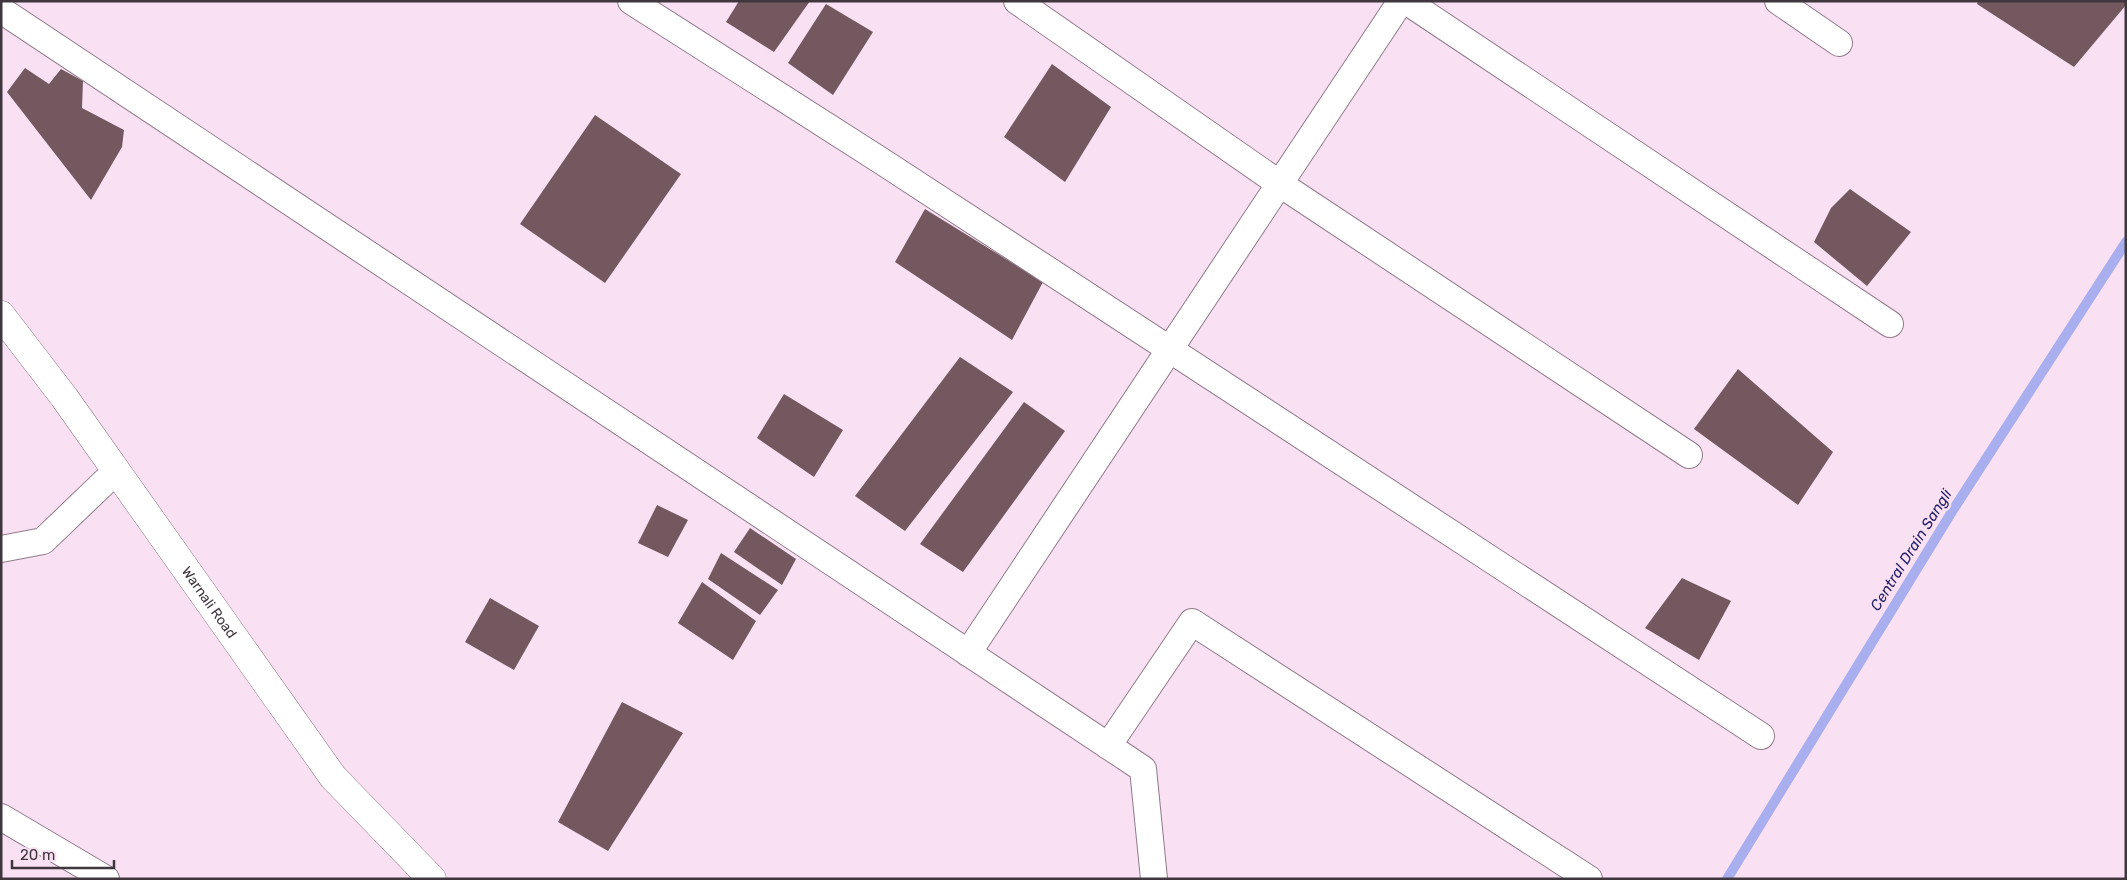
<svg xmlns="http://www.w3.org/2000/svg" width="2127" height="880" viewBox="0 0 2127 880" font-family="Rubik,sans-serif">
	<rect width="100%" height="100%" fill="#f9e1f3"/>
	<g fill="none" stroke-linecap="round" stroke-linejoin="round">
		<polyline stroke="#a9afee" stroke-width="10" points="1727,879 1953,510 2126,242"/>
	</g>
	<g fill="#73595f">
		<polygon points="739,1 810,1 774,52 726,22"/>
		<polygon points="1978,1 2126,1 2126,5 2074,67 1977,4"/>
		<polygon points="826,4 873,32 833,95 788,63"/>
		<polygon points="1052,64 1111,107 1065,182 1004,137"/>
		<polygon points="25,68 49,84 61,69 83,81 82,108 124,130 122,147 91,200 7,92"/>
		<polygon points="595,115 681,174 605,283 520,224"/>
		<polygon points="1850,189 1911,232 1867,286 1814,242 1831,208"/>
		<polygon points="925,209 1043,282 1012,340 895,262"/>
		<polygon points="960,357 1013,392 905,531 855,496"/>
		<polygon points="1738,369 1833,452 1798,505 1694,429"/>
		<polygon points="784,394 843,430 814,477 757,438"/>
		<polygon points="1024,402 1065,431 963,572 920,544"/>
		<polygon points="657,505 688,520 668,557 638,543"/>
		<polygon points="750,528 796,559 782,585 734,552"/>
		<polygon points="721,553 778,590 760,615 708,579"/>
		<polygon points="1682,578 1731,601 1699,660 1645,628"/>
		<polygon points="702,582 756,621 733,660 678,623"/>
		<polygon points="490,598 539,626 514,670 465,642"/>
		<polygon points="622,702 683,733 608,851 558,822"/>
	</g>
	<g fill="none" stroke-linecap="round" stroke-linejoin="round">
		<defs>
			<g id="street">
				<polyline points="631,1 883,162 1761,736"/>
				<polyline points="1017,1 1280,184 1689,455"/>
				<polyline points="1406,1 1890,324"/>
				<polyline points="1778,1 1839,43"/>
				<polyline points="1,10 1143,769 1154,879"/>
				<polyline points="1,549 43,541 116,471"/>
				<polyline points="968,653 1401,1"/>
				<polyline points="1108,746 1192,622 1589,879"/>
				<polyline points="1,817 106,879"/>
			</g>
			<g id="secondary">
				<path id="s1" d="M1,315L64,397L333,777L432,879"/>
			</g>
		</defs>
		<use href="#street" stroke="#917b8b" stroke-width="28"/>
		<use href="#secondary" stroke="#917b8b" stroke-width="29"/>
		<use href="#street" stroke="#fff" stroke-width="26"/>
		<use href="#secondary" stroke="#fff" stroke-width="28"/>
	</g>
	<g text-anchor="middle" stroke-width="5" stroke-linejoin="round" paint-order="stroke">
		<g font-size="14" fill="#40373e" stroke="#f9e1f3">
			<text dy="5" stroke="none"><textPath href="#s1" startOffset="355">Warnali Road</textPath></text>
		</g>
		<g font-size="15" font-style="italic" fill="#272269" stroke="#f9e1f3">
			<text transform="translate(1911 550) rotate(-58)" y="5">Central Drain Sangli</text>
		</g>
	</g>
	<rect width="2127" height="880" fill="none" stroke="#40373e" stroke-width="5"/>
	<path d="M12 860v8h102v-8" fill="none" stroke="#40373e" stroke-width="2.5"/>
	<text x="20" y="860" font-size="15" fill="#40373e" stroke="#f9e1f3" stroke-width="4" paint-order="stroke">20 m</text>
</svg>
